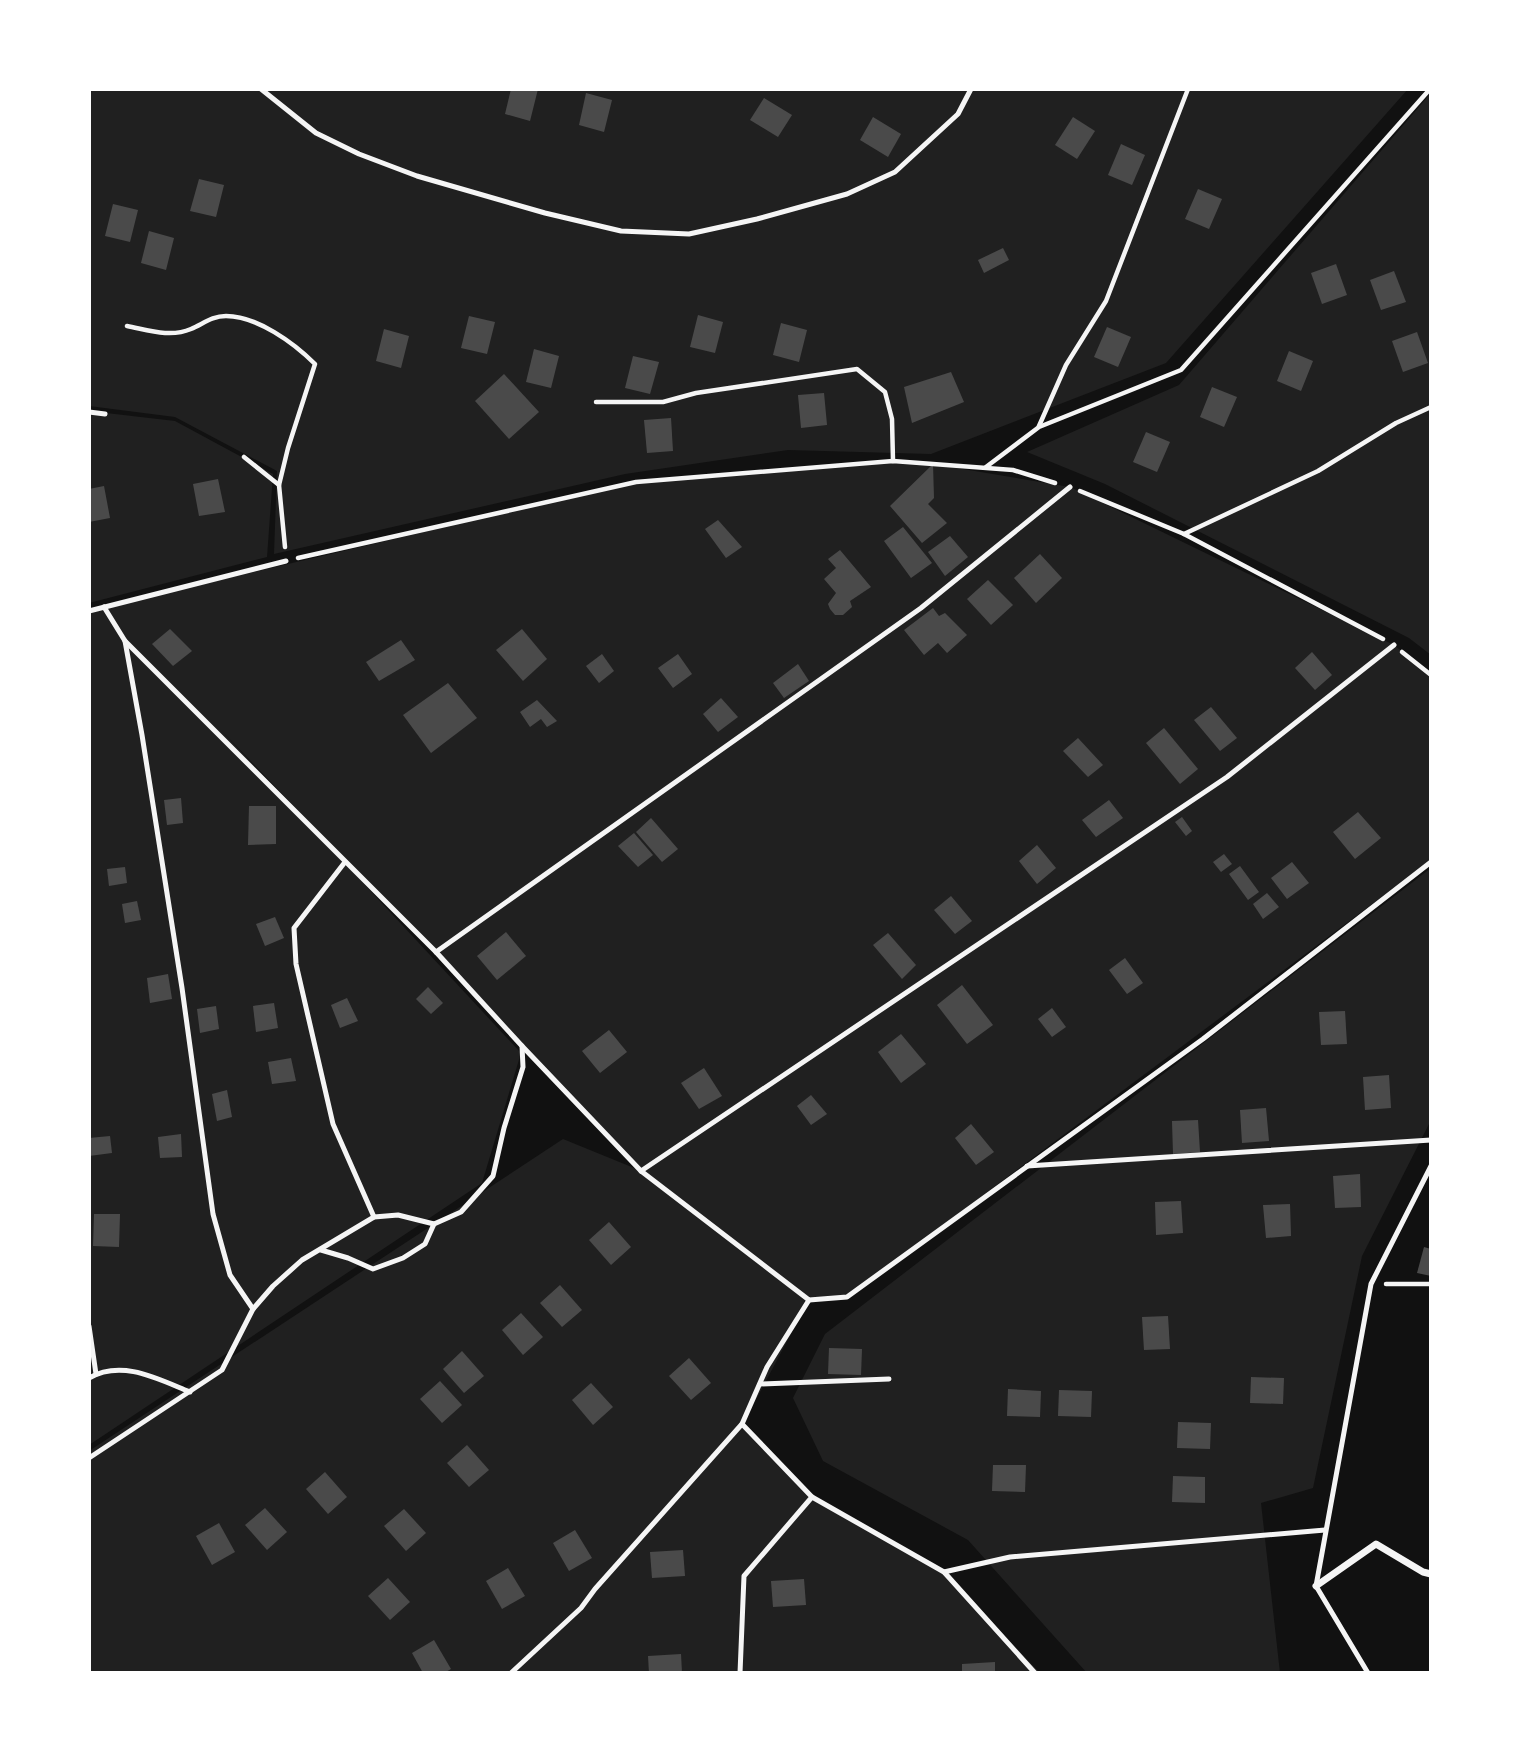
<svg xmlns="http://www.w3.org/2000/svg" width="1520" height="1762" viewBox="0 0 1520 1762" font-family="Roboto,sans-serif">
	<rect width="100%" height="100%" fill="#111"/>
	<g fill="#202020">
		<polygon points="89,89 1408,89 1166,363 931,454 788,450 625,474 274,554 277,471 175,417 89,406"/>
		<polygon points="1431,93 1431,655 1409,638 1105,484 1027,452 1179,385"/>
		<polygon points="89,411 175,421 273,474 267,557 89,603"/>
		<polygon points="893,461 933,464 1070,487 1394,645 1431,675 1431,860 847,1297 809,1300 743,1424 812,1497 944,1572 1040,1673 89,1673 89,1451 563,1139 639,1170 493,1014 221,730 521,1053 482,1183 89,1445 89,611 636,482"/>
		<polygon points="1431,868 1431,1120 1362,1256 1313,1488 1261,1503 1280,1673 1087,1673 968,1540 823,1461 793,1398 825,1334"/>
	</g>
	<g fill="#4a4a4a">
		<polygon points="511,89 538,89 530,121 505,114"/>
		<polygon points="586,93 612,100 604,132 579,125"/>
		<polygon points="764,98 792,115 778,137 750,120"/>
		<polygon points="873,117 901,134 888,157 860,140"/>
		<polygon points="1073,117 1095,131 1077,159 1055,145"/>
		<polygon points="1121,144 1145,155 1132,185 1108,175"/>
		<polygon points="199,179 224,185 216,217 190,211"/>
		<polygon points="1198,189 1222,199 1209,229 1185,219"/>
		<polygon points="113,204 138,210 130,242 105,236"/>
		<polygon points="149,231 174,238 166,270 141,263"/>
		<polygon points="1003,248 1009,260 984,273 978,260"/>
		<polygon points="1336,264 1347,295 1322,304 1311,273"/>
		<polygon points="1394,271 1406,302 1381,310 1370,280"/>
		<polygon points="698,315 723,322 715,353 690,347"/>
		<polygon points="469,316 495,322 487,354 461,348"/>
		<polygon points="781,323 807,330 799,362 773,355"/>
		<polygon points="1107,327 1131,337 1118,367 1094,357"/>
		<polygon points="384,329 409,336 401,368 376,361"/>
		<polygon points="1417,332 1428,363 1403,372 1392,341"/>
		<polygon points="534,349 559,356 551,388 526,382"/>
		<polygon points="1289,351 1313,361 1301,391 1277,381"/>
		<polygon points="633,356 659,362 650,394 625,388"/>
		<polygon points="951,372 964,402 912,423 904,387"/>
		<polygon points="504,374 539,412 509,439 475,401"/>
		<polygon points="1212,387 1237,397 1224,427 1200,417"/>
		<polygon points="824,393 827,425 801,428 798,395"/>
		<polygon points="671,418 673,451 647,453 644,420"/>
		<polygon points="1146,432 1170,442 1157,472 1133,462"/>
		<polygon points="933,464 934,498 928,504 947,523 922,543 890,506"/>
		<polygon points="218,479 225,512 199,516 193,484"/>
		<polygon points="104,486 110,518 89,522 89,489"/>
		<polygon points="718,520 742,547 726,558 705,529"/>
		<polygon points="903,527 932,563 911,578 884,541"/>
		<polygon points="950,536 968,557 945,576 928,552"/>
		<polygon points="840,550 871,587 850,601 852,607 843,615 835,615 830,609 828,604 836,593 824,579 836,568 828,559"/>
		<polygon points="1040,554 1062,578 1036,603 1014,578"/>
		<polygon points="988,580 1013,605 991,625 967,599"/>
		<polygon points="933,608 939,616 945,613 967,635 947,653 938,643 924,655 904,630"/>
		<polygon points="170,629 192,651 173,666 152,644"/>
		<polygon points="522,629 547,659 523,681 496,650"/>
		<polygon points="401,640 415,660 379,681 366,662"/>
		<polygon points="1312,652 1332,675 1315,690 1295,668"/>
		<polygon points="602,654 614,671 599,683 586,666"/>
		<polygon points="678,654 692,674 673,688 658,668"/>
		<polygon points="798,664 809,681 784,698 773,683"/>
		<polygon points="448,683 477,718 431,753 403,715"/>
		<polygon points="721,698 738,717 718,732 703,714"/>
		<polygon points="537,700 557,721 547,727 541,719 530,727 520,712"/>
		<polygon points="1211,707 1237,738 1220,751 1194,720"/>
		<polygon points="1164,728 1198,769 1180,784 1146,743"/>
		<polygon points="1078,738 1103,765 1088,777 1063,751"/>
		<polygon points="181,798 183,823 167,825 164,800"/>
		<polygon points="1109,800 1123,818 1096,837 1082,820"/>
		<polygon points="249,806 276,806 276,844 248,845"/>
		<polygon points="1358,812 1381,838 1355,859 1333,832"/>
		<polygon points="1182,817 1192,831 1186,836 1175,822"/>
		<polygon points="651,818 678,849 662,862 636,832"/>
		<polygon points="634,833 653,855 638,867 618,846"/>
		<polygon points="1037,845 1056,868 1037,884 1019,861"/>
		<polygon points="1224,854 1232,864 1221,872 1213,862"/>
		<polygon points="1292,862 1309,883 1287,899 1271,878"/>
		<polygon points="1240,866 1259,892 1248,900 1229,874"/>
		<polygon points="125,867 127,883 109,886 107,869"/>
		<polygon points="1267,893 1279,907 1263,919 1253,904"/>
		<polygon points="951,896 972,921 955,934 934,910"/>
		<polygon points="137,901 141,920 125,923 122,904"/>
		<polygon points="275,917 284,938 265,946 256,924"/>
		<polygon points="506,932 526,956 497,980 477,956"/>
		<polygon points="888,933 916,965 902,979 873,945"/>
		<polygon points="1125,958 1143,983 1127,994 1109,970"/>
		<polygon points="168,974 172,999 150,1003 147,978"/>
		<polygon points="962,985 993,1025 967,1044 937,1005"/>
		<polygon points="428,987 443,1003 431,1014 416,999"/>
		<polygon points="347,998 358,1021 340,1028 331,1005"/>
		<polygon points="274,1003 278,1028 256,1032 253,1006"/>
		<polygon points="216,1006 219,1029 200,1033 197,1009"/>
		<polygon points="1052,1008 1066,1027 1052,1037 1038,1019"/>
		<polygon points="1345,1011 1347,1044 1321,1045 1319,1012"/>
		<polygon points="609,1030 627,1052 600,1073 582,1051"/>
		<polygon points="901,1034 926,1064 901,1083 878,1052"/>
		<polygon points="291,1058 296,1081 272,1084 268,1062"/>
		<polygon points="704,1068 722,1096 699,1109 681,1083"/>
		<polygon points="1389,1075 1391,1108 1365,1110 1363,1077"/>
		<polygon points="227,1090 232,1117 217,1121 212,1094"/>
		<polygon points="811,1095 827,1114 811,1125 797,1106"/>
		<polygon points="1266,1108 1269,1141 1242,1143 1240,1110"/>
		<polygon points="1198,1120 1200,1152 1173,1154 1172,1121"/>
		<polygon points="971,1124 994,1152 976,1165 955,1138"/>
		<polygon points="181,1134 182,1157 160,1158 158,1137"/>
		<polygon points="110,1136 112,1153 89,1156 89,1138"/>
		<polygon points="1360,1174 1361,1207 1335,1208 1333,1176"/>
		<polygon points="1181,1201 1183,1233 1156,1235 1155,1202"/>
		<polygon points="1290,1204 1291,1236 1266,1238 1263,1205"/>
		<polygon points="94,1214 120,1214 119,1247 93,1246"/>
		<polygon points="609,1222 631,1247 611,1265 589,1240"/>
		<polygon points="1424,1247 1431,1249 1431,1276 1417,1273"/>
		<polygon points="560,1285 582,1310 562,1327 540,1303"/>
		<polygon points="521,1313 543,1337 523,1355 502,1330"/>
		<polygon points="1168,1316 1170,1349 1144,1350 1142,1317"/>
		<polygon points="829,1348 862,1349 861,1375 828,1374"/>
		<polygon points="462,1351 484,1376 464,1393 443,1369"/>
		<polygon points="689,1358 711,1383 691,1400 669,1376"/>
		<polygon points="1251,1377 1284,1378 1283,1404 1250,1403"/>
		<polygon points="440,1381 462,1405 442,1423 420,1399"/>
		<polygon points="591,1383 613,1407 593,1425 572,1400"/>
		<polygon points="1008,1389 1041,1391 1040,1417 1007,1416"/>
		<polygon points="1059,1390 1092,1391 1091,1417 1058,1416"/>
		<polygon points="1178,1422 1211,1423 1210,1449 1177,1448"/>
		<polygon points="467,1445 489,1470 469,1487 447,1463"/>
		<polygon points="993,1465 1026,1465 1025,1492 992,1491"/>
		<polygon points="325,1472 347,1497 328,1514 306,1489"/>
		<polygon points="1173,1476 1205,1477 1205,1503 1172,1502"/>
		<polygon points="265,1508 287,1532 267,1550 245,1525"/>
		<polygon points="404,1509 426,1533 406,1551 384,1526"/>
		<polygon points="219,1523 235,1552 212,1565 196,1536"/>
		<polygon points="575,1530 592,1558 569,1571 553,1543"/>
		<polygon points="683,1550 685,1576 652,1578 650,1552"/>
		<polygon points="508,1568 525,1596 502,1609 486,1581"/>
		<polygon points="388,1578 410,1602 390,1620 368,1596"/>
		<polygon points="804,1579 806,1605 773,1607 771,1581"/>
		<polygon points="434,1640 451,1669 444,1673 423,1673 412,1653"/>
		<polygon points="681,1654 682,1673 649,1673 648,1656"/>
		<polygon points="995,1662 995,1673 962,1673 962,1664"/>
	</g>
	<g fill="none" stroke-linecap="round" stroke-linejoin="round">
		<g stroke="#f5f5f5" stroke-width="4.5">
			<path d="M127,326C148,330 170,338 191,329C203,324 212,316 226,316C257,316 294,343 315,364L288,448L279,485"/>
			<polyline points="596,402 663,402 696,393 857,369 885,392 892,419 893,461"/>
			<polyline points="1039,426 1066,365 1106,301 1188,89"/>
			<polyline points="244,457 279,485 285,547"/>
			<polyline points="986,467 1039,427 1181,370 1430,89"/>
			<polyline points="1080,491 1184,534 1383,639"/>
			<polyline points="1184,534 1318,471 1396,423 1431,407"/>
			<polyline points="298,558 636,482 893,461 1013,470 1055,483"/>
			<polyline points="1402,652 1431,675"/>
			<polyline points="1386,1284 1431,1284"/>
		</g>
		<g stroke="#f5f5f5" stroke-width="5">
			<polyline points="261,89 316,133 359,154 417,176 545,213 621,231 689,234 757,219 847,194 895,172 958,114 971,89"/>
			<polyline points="89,412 105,414"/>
			<polyline points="89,611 286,561"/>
			<polyline points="125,641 142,735 182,988 213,1214 230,1275 253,1309"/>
			<polyline points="345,862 294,928 296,964 333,1124 374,1217"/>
			<polyline points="436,952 921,608 1070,487"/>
			<polyline points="522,1046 641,1171 809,1300 847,1297 1203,1039 1431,862"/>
			<polyline points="1027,1166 1431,1140"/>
			<polyline points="641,1171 1227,777 1394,645"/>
			<polyline points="321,1250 348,1258 373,1269 403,1258 425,1244 434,1224"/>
			<polyline points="89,1326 96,1374"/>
			<path d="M89,1378C122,1359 158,1379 190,1392"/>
			<polyline points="760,1384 889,1379"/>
			<polyline points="89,1458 222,1370 253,1309 273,1286 302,1260 374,1217 398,1215 434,1224 461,1212 493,1176 504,1128 523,1067 522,1046 436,952 125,641 104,607"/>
			<polyline points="812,1497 944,1572 1035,1673"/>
			<polyline points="944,1572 1010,1557 1325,1530"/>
			<polyline points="511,1673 581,1608 595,1589 742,1424 767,1367 809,1300"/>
			<polyline points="740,1673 744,1576 812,1497 742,1424"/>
			<polyline points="1368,1673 1316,1586 1371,1284 1431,1166"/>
		</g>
		<polyline stroke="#f5f5f5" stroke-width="7" points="1316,1586 1376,1544 1423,1572 1431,1574"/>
	</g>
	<rect width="1520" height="1762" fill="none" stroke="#ffffff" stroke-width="182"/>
</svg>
